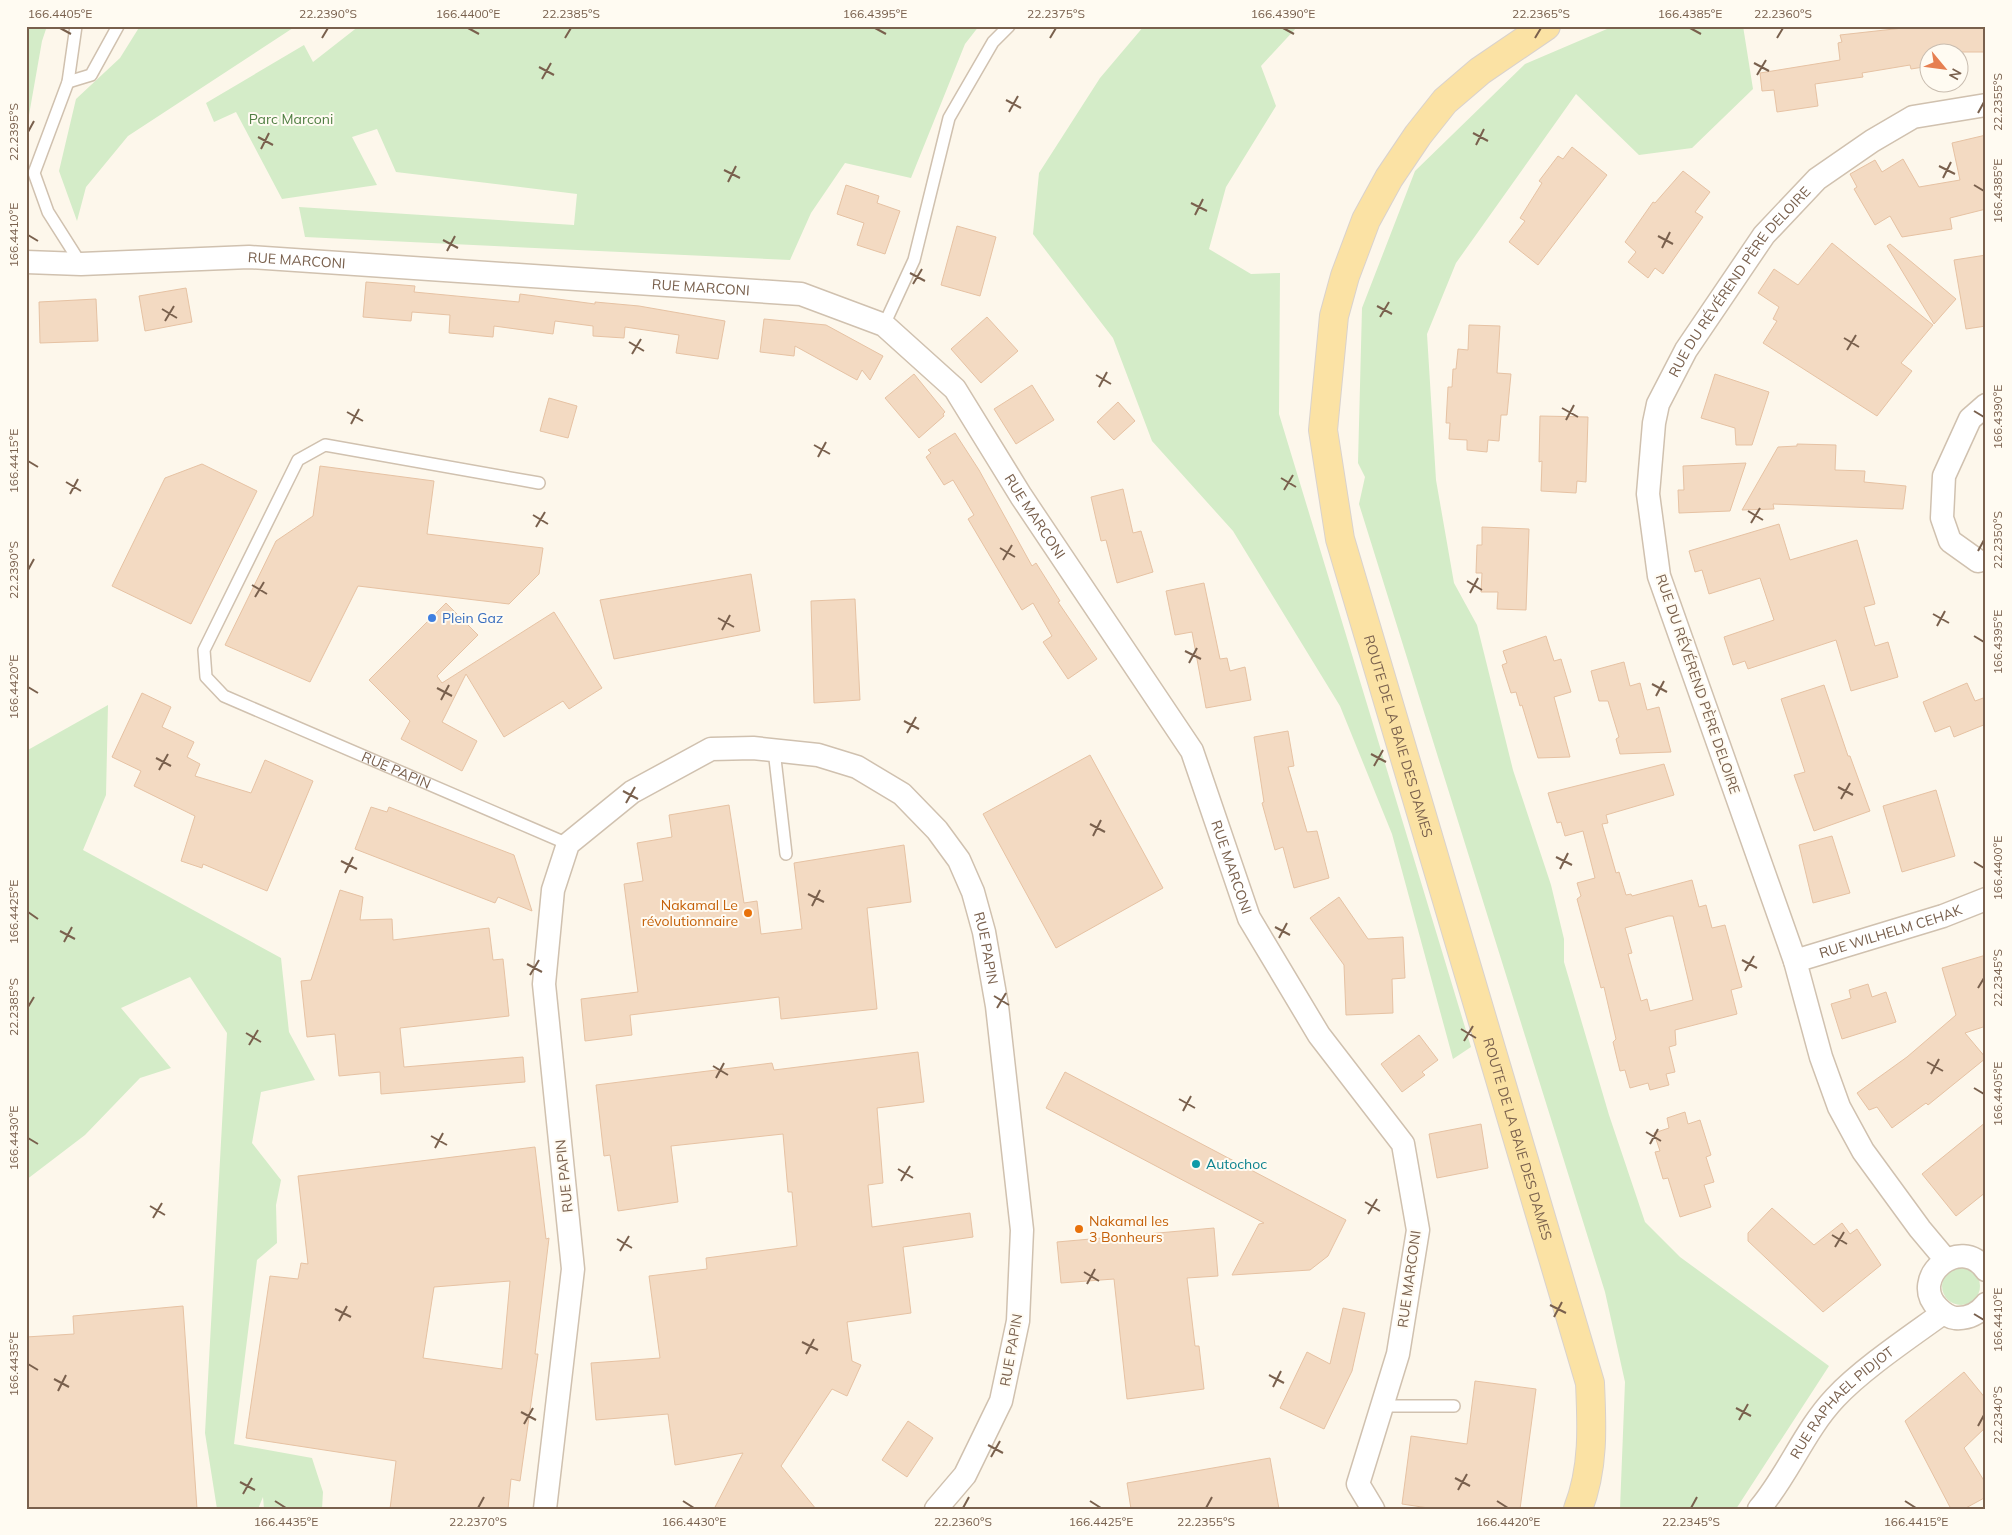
<svg xmlns="http://www.w3.org/2000/svg" width="2012" height="1535" viewBox="0 0 2012 1535" font-family="Mulish,sans-serif">
	<rect width="100%" height="100%" fill="#fdf7eb"/>
	<g fill="#d4ecc8">
		<polygon points="26,26 47,26 42,41 26,132"/>
		<polygon points="140,26 296,26 128,136 86,187 77,221 59,171 76,99 120,58"/>
		<polygon points="359,26 979,26 965,44 911,178 845,163 811,213 790,260 305,237 299,207 574,225 577,194 396,172 377,129 352,137 377,185 282,199 236,112 214,122 206,103 304,45 313,62"/>
		<polygon points="1144,26 1298,26 1261,66 1276,106 1226,187 1209,249 1251,274 1280,273 1279,414 1471,1047 1453,1059 1392,834 1340,706 1233,531 1152,441 1113,338 1033,234 1039,173 1100,78"/>
		<polygon points="1614,26 1743,26 1753,89 1692,148 1639,155 1576,94 1456,263 1427,334 1436,480 1454,583 1477,625 1513,770 1551,885 1564,939 1564,962 1609,1115 1645,1222 1680,1257 1829,1366 1736,1509 1620,1509 1625,1382 1605,1292 1359,504 1365,477 1358,463 1362,308 1415,171 1525,64"/>
		<polygon points="108,705 106,795 83,850 281,958 289,1032 315,1080 261,1092 252,1143 281,1180 276,1205 277,1243 257,1260 234,1444 312,1458 323,1492 322,1509 264,1509 263,1497 258,1509 217,1509 205,1433 227,1033 190,977 121,1008 171,1068 140,1078 85,1135 26,1180 26,751"/>
		<circle cx="1961" cy="1286" r="19"/>
	</g>
	<g fill="#f3dac2" stroke="#e6c2a3" fill-rule="evenodd">
		<polygon points="1921,26 1986,26 1986,52 1930,52 1930,66 1911,69 1910,65 1862,73 1863,77 1815,84 1818,106 1777,112 1774,90 1762,91 1760,73 1840,60 1838,43 1842,42 1840,35"/>
		<polygon points="1986,135 1986,209 1950,218 1952,229 1902,237 1890,216 1875,225 1854,189 1857,187 1850,174 1875,160 1882,172 1903,159 1919,187 1960,180 1952,143"/>
		<polygon points="1572,147 1607,175 1538,265 1509,242 1525,221 1520,218 1542,183 1539,181 1558,156 1563,159"/>
		<polygon points="1683,171 1710,192 1695,212 1703,217 1663,274 1655,268 1648,278 1628,262 1636,252 1625,242 1653,202 1655,203"/>
		<polygon points="846,185 879,196 877,203 900,211 885,254 857,245 864,223 837,214"/>
		<polygon points="957,226 996,237 980,296 941,285"/>
		<polygon points="1832,243 1933,325 1901,363 1912,371 1877,416 1763,343 1777,321 1773,319 1779,307 1758,293 1774,269 1798,285"/>
		<polygon points="1890,244 1956,299 1934,324 1887,246"/>
		<polygon points="1986,255 1986,326 1966,329 1954,260"/>
		<polygon points="366,282 415,286 414,292 519,302 520,294 595,304 595,302 639,306 725,321 718,359 676,353 679,335 625,327 624,338 593,336 593,326 555,321 553,334 494,326 493,337 449,333 450,315 412,312 411,321 363,317"/>
		<polygon points="186,288 192,322 145,331 139,296"/>
		<polygon points="96,299 98,341 40,343 39,302"/>
		<polygon points="987,317 1018,351 981,383 951,349"/>
		<polygon points="764,319 826,325 883,356 870,380 862,370 857,380 795,346 794,356 760,352"/>
		<polygon points="1469,325 1500,326 1497,373 1511,374 1507,415 1501,415 1499,441 1488,440 1487,452 1467,450 1467,440 1449,439 1450,423 1446,423 1448,387 1452,387 1453,369 1456,369 1458,349 1468,350"/>
		<polygon points="914,374 945,412 943,414 944,416 919,438 885,398"/>
		<polygon points="1715,374 1769,392 1752,445 1736,445 1735,428 1701,418"/>
		<polygon points="1032,385 1054,420 1016,444 994,409"/>
		<polygon points="549,398 577,406 568,438 540,431"/>
		<polygon points="1118,402 1135,421 1114,440 1097,422"/>
		<polygon points="1540,416 1588,417 1586,482 1577,481 1576,493 1541,491 1542,461 1539,462"/>
		<polygon points="955,433 979,470 1032,566 1036,563 1060,601 1058,602 1097,659 1068,679 1043,642 1052,636 1033,603 1022,610 968,519 974,515 953,480 944,485 926,457 931,453 928,450"/>
		<polygon points="1797,444 1836,445 1835,470 1865,471 1864,482 1906,486 1903,509 1773,504 1774,509 1742,510 1778,447 1797,446"/>
		<polygon points="1746,463 1730,511 1679,513 1678,490 1684,490 1683,466"/>
		<polygon points="202,464 257,491 191,624 112,586 165,478"/>
		<polygon points="320,466 434,481 427,534 543,548 539,574 509,604 358,586 310,682 225,645 276,541 313,516"/>
		<polygon points="1123,489 1133,533 1141,531 1153,572 1117,583 1106,540 1101,541 1091,497"/>
		<polygon points="1779,524 1790,560 1857,540 1875,604 1864,607 1875,646 1888,642 1898,677 1851,691 1836,640 1748,669 1745,661 1733,665 1724,637 1774,620 1760,578 1709,594 1702,570 1695,572 1689,551"/>
		<polygon points="1482,527 1529,529 1526,610 1497,609 1498,592 1481,592 1482,573 1476,573 1477,545 1482,545"/>
		<polygon points="751,574 760,631 614,659 600,600"/>
		<polygon points="1204,583 1220,659 1227,658 1230,671 1245,667 1251,700 1206,708 1192,632 1175,635 1166,591"/>
		<polygon points="855,599 860,700 814,703 811,601"/>
		<polygon points="446,603 478,635 437,676 442,683 554,612 602,688 569,709 563,701 504,737 466,674 442,722 477,741 462,771 401,739 410,721 369,680"/>
		<polygon points="1546,636 1554,661 1561,659 1571,692 1554,697 1570,757 1538,758 1522,705 1520,706 1516,692 1511,693 1502,665 1507,663 1503,651"/>
		<polygon points="1624,662 1630,686 1640,683 1647,710 1659,707 1671,752 1620,754 1616,739 1619,737 1608,701 1599,701 1591,671"/>
		<polygon points="1967,683 1975,701 1986,697 1986,724 1954,737 1950,726 1935,732 1923,702"/>
		<polygon points="1824,685 1848,756 1850,756 1870,811 1814,831 1794,775 1805,772 1781,699"/>
		<polygon points="142,693 171,707 162,727 194,742 187,757 200,764 195,776 251,793 265,760 313,781 267,891 203,864 202,868 181,861 195,816 134,786 141,771 112,757"/>
		<polygon points="1288,731 1294,766 1288,767 1307,832 1317,831 1329,878 1294,888 1283,847 1275,850 1262,803 1264,802 1254,737"/>
		<polygon points="1090,755 1163,888 1056,948 983,814"/>
		<path d="M1664,764L1674,795L1606,815L1608,823L1602,824L1616,873L1619,872L1626,895L1631,894L1632,896L1692,880L1699,907L1706,905L1712,928L1725,925L1742,987L1731,990L1737,1014L1675,1030L1676,1045L1669,1047L1675,1072L1666,1074L1669,1085L1650,1090L1648,1083L1630,1088L1625,1070L1620,1071L1613,1042L1616,1039L1604,987L1601,988L1577,899L1581,896L1577,883L1595,878L1583,831L1565,836L1561,822L1557,823L1548,793ZM1668,916H1673L1693,1000L1650,1011L1647,999L1641,1001L1628,954L1632,953L1625,928Z"/>
		<polygon points="1936,790 1955,856 1902,872 1883,806"/>
		<polygon points="729,805 744,903 757,901 761,934 802,929 794,863 904,845 911,902 867,908 877,1009 781,1019 779,997 630,1015 632,1035 585,1041 581,999 638,992 624,884 643,881 637,843 672,837 669,815"/>
		<polygon points="371,807 387,812 389,807 514,855 532,911 498,897 495,903 355,849"/>
		<polygon points="1832,836 1850,893 1813,903 1799,845"/>
		<polygon points="340,890 363,897 360,920 392,919 393,940 489,928 493,960 503,959 509,1016 400,1028 404,1067 523,1057 525,1082 381,1094 380,1072 339,1076 335,1034 307,1037 301,981 311,980"/>
		<polygon points="1339,897 1368,939 1403,937 1405,978 1392,979 1393,1013 1346,1015 1344,965 1310,918"/>
		<polygon points="1986,955 1986,1026 1965,1033 1986,1058 1928,1105 1926,1103 1892,1128 1877,1107 1869,1110 1857,1093 1907,1057 1956,1015 1942,968"/>
		<polygon points="1868,984 1872,997 1886,992 1896,1022 1842,1039 1831,1004 1851,998 1849,990"/>
		<polygon points="1419,1035 1438,1060 1422,1072 1425,1075 1402,1092 1381,1064"/>
		<polygon points="918,1052 924,1102 877,1108 883,1183 868,1185 872,1227 970,1213 973,1237 903,1247 911,1313 847,1322 852,1361 861,1365 847,1396 832,1389 781,1466 816,1509 714,1509 743,1453 675,1465 668,1414 596,1420 591,1363 660,1358 649,1276 707,1269 706,1258 797,1246 792,1192 788,1192 783,1134 671,1146 678,1202 618,1211 610,1155 604,1156 596,1085 772,1063 774,1070"/>
		<polygon points="1065,1072 1346,1220 1328,1256 1310,1270 1232,1275 1259,1224 1264,1223 1046,1108"/>
		<polygon points="1685,1112 1688,1124 1700,1120 1711,1155 1706,1157 1714,1182 1704,1185 1711,1207 1680,1217 1668,1178 1663,1179 1655,1152 1660,1151 1654,1133 1669,1128 1667,1118"/>
		<polygon points="1986,1122 1986,1192 1956,1216 1922,1174"/>
		<polygon points="1481,1124 1488,1168 1437,1178 1429,1134"/>
		<path d="M535,1147L546,1239L549,1238L535,1354H538L520,1481L511,1479L508,1509H390L396,1461L246,1438L270,1276L298,1279L301,1263L308,1264L298,1176ZM510,1281L502,1369L423,1358L434,1287Z"/>
		<polygon points="1772,1208 1814,1245 1842,1223 1850,1234 1857,1229 1881,1265 1823,1312 1748,1241 1748,1233"/>
		<polygon points="1214,1228 1218,1276 1187,1278 1195,1346 1199,1346 1204,1389 1127,1399 1114,1279 1061,1283 1057,1242"/>
		<polygon points="183,1306 197,1509 26,1509 26,1337 74,1334 73,1316"/>
		<polygon points="1343,1308 1365,1313 1352,1371 1324,1429 1280,1408 1307,1352 1330,1364"/>
		<polygon points="1964,1372 1986,1399 1986,1427 1964,1448 1986,1484 1986,1497 1964,1509 1951,1509 1905,1421"/>
		<polygon points="1475,1381 1536,1389 1520,1509 1435,1509 1402,1504 1411,1436 1467,1444"/>
		<polygon points="908,1421 933,1438 907,1477 882,1460"/>
		<polygon points="1270,1458 1279,1509 1131,1509 1127,1483"/>
	</g>
	<g fill="none" stroke-linecap="round" stroke-linejoin="round">
		<defs>
			<g id="service">
				<polyline points="76,26 68,82 34,173 48,212 81,264"/>
				<polyline points="68,82 91,75 118,26"/>
				<polyline points="884,325 914,260 949,118 993,42 1009,26"/>
				<path id="s1" d="M539,483L325,445L298,460L204,650L206,677L224,696L568,844"/>
				<polyline points="774,750 786,854"/>
				<polyline points="1381,1406 1454,1406"/>
			</g>
			<g id="minor">
				<path id="s2" d="M26,262L81,264L249,257L801,294L884,325L955,389L1021,496L1192,751L1249,918L1319,1035L1403,1144L1418,1230L1398,1354L1358,1484L1373,1509"/>
				<polyline points="1978,561 1950,541 1942,518 1944,476 1970,419 1986,405"/>
				<path id="s3" d="M1795,961L1943,916L1986,899"/>
				<path id="s4" d="M1946,1260L1920,1229L1863,1151L1839,1107L1821,1057L1795,961L1659,576L1648,494L1654,423L1658,404L1686,350L1764,235L1817,179L1872,141L1913,117L1986,105"/>
				<path d="M1986,1270C1960,1233 1908,1279 1938,1308C1943,1313 1948,1317 1955,1318C1968,1319 1978,1314 1986,1304"/>
				<path id="s5" d="M545,1509L573,1269L544,984L553,890L568,844L632,792L711,749L753,748L818,755L857,767L902,794L937,830L959,860L973,892L984,932L997,1006L1022,1230L1018,1321L1001,1401L965,1475L936,1509"/>
				<path id="s6" d="M1759,1509C1788,1475 1804,1431 1835,1398C1862,1369 1910,1337 1943,1313"/>
			</g>
			<g id="primary">
				<path id="s7" d="M1546,26L1480,71L1445,101L1418,135L1389,178L1366,220L1345,276L1334,316L1323,430L1340,539L1590,1383C1592,1426 1594,1468 1578,1509"/>
			</g>
		</defs>
		<use href="#service" stroke="#d0c1af" stroke-width="14"/>
		<use href="#minor" stroke="#d0c1af" stroke-width="25"/>
		<use href="#primary" stroke="#d9d2cd" stroke-width="30"/>
		<use href="#service" stroke="#fff" stroke-width="11"/>
		<use href="#minor" stroke="#fff" stroke-width="22"/>
		<use href="#primary" stroke="#fbe2a4" stroke-width="28"/>
	</g>
	<path fill="none" stroke="#79604d" stroke-width="2" d="M60,28L71,34M468,28L479,34M875,28L886,34M1283,28L1294,34M1690,28L1701,34M322,38L328,28M565,38L571,28M1050,38L1056,28M1535,38L1541,28M1777,38L1783,28M1754,63L1769,71M539,67L554,75M1757,75L1766,60M542,79L551,63M1006,100L1021,108M1009,112L1018,96M1978,113L1984,102M28,132L34,121M1473,133L1488,141M258,137L273,145M1476,145L1484,129M261,149L269,133M1939,166L1955,174M724,170L740,178M1943,178L1951,162M728,182L736,166M1974,185L1984,191M1191,203L1207,211M1195,215L1203,199M28,235L38,241M1658,236L1673,244M443,240L458,248M1662,248L1670,232M447,251L455,236M910,273L925,281M913,284L922,269M1377,306L1392,314M162,309L177,318M1380,317L1389,302M165,321L174,306M1844,338L1859,347M629,342L644,351M1847,350L1856,335M632,354L641,339M1096,375L1111,384M1099,387L1107,372M1562,408L1578,417M1974,411L1984,417M347,412L363,421M1566,420L1574,405M351,424L359,409M814,445L830,454M818,457L826,442M28,461L38,467M1281,478L1296,487M66,482L81,491M1284,490L1293,475M70,494L78,479M1748,511L1763,520M533,515L548,524M1751,523L1760,508M536,527L545,512M1000,548L1015,557M1978,551L1984,540M1003,560L1012,545M28,570L34,559M1467,581L1482,590M252,585L267,594M1470,593L1478,578M255,597L264,582M1933,614L1949,623M718,618L734,627M1937,626L1945,611M722,630L730,615M1974,636L1984,642M1185,651L1201,659M1189,663L1197,648M1652,684L1667,692M28,687L38,693M437,688L452,696M1656,696L1664,681M441,700L449,685M904,721L919,729M907,733L916,717M1371,754L1386,762M156,758L171,766M1374,766L1383,750M159,770L168,754M1838,787L1853,795M623,791L638,799M1841,799L1850,783M626,803L635,787M1090,824L1105,832M1093,836L1101,820M1556,857L1572,865M341,861L357,869M1974,862L1984,868M1560,869L1568,853M345,873L353,857M808,894L824,902M812,906L820,890M28,912L38,919M1275,927L1290,935M60,931L75,939M1279,938L1287,923M64,942L72,927M1742,960L1757,968M527,964L542,972M1745,971L1754,956M530,975L539,960M1978,988L1984,978M994,996L1009,1005M28,1007L34,997M997,1008L1006,993M1461,1029L1476,1038M246,1033L261,1042M1464,1041L1473,1026M249,1045L258,1030M1927,1062L1943,1071M713,1066L728,1075M1931,1074L1939,1059M716,1078L724,1063M1974,1088L1984,1094M1179,1099L1195,1108M1183,1111L1191,1096M1646,1132L1661,1141M431,1136L447,1145M28,1138L38,1144M1650,1144L1658,1129M435,1148L443,1133M898,1169L913,1178M901,1181L910,1166M1365,1202L1380,1211M150,1206L165,1215M1368,1214L1377,1199M153,1218L162,1203M1832,1235L1847,1244M617,1239L632,1248M1835,1247L1844,1232M620,1251L629,1236M1084,1272L1099,1281M1087,1284L1095,1269M1550,1305L1566,1313M335,1309L351,1317M1974,1314L1984,1320M1554,1317L1562,1302M339,1321L347,1306M802,1342L818,1350M806,1354L814,1339M28,1364L38,1370M1269,1375L1284,1383M54,1379L69,1387M1273,1387L1281,1371M58,1391L66,1375M1736,1408L1751,1416M521,1412L536,1420M1739,1420L1748,1404M524,1424L533,1408M1978,1426L1984,1415M988,1445L1003,1453M991,1457L1000,1441M1455,1478L1470,1486M240,1482L255,1490M1458,1490L1467,1474M243,1494L252,1478M275,1501L286,1508M683,1501L694,1508M1090,1501L1101,1508M1497,1501L1508,1508M1905,1501L1916,1508M478,1508L484,1497M963,1508L969,1497M1206,1508L1212,1497M1691,1508L1697,1497"/>
	<circle fill="#3f7fe0" stroke="#fffbf2" stroke-width="2" cx="432" cy="618" r="5"/>
	<g fill="#e8710a" stroke="#fffbf2" stroke-width="2">
		<circle cx="748" cy="913" r="5"/>
		<circle cx="1079" cy="1229" r="5"/>
	</g>
	<circle fill="#0f9aa8" stroke="#fffbf2" stroke-width="2" cx="1196" cy="1164" r="5"/>
	<g text-anchor="middle" stroke-width="4" stroke-linejoin="round" paint-order="stroke">
		<g font-size="14" fill="#517f44" stroke="#fffbf2">
			<text x="291" y="124">Parc Marconi</text>
		</g>
		<g font-size="14" fill="#79604d" stroke="#fffbf2">
			<text dy="5" stroke="none"><textPath href="#s2" startOffset="271">RUE MARCONI</textPath></text>
			<text dy="5" stroke="none"><textPath href="#s4" startOffset="1069">RUE DU RÉVÉREND PÈRE DELOIRE</textPath></text>
			<text dy="5" stroke="none"><textPath href="#s2" startOffset="676">RUE MARCONI</textPath></text>
			<text dy="5" stroke="none"><textPath href="#s2" startOffset="1111">RUE MARCONI</textPath></text>
			<text transform="translate(1698 684) rotate(71)" y="5">RUE DU RÉVÉREND PÈRE DELOIRE</text>
			<text dy="5" stroke="none"><textPath href="#s7" startOffset="801">ROUTE DE LA BAIE DES DAMES</textPath></text>
			<text dy="5" stroke="none"><textPath href="#s1" startOffset="701">RUE PAPIN</textPath></text>
			<text dy="5" stroke="none"><textPath href="#s2" startOffset="1516">RUE MARCONI</textPath></text>
			<text dy="5" stroke="none"><textPath href="#s3" startOffset="100">RUE WILHELM CEHAK</textPath></text>
			<text dy="5" stroke="none"><textPath href="#s5" startOffset="1224">RUE PAPIN</textPath></text>
			<text dy="5" stroke="none"><textPath href="#s7" startOffset="1221">ROUTE DE LA BAIE DES DAMES</textPath></text>
			<text transform="translate(564 1176) rotate(-96)" y="5">RUE PAPIN</text>
			<text transform="translate(1409 1279) rotate(-82)" y="5">RUE MARCONI</text>
			<text transform="translate(1011 1350) rotate(-80)" y="5">RUE PAPIN</text>
			<text dy="5" stroke="none"><textPath href="#s6" startOffset="136">RUE RAPHAEL PIDJOT</textPath></text>
		</g>
		<g font-size="14" fill="#366cbe" stroke="#fffbf2" text-anchor="start">
			<text x="442" y="623">Plein Gaz</text>
		</g>
		<g font-size="14" fill="#c56008" stroke="#fffbf2" text-anchor="end">
			<text x="738" y="910">Nakamal Le<tspan x="738" dy="16">révolutionnaire</tspan></text>
			<text x="1089" y="1226" text-anchor="start">Nakamal les<tspan x="1089" dy="16">3 Bonheurs</tspan></text>
		</g>
		<g font-size="14" fill="#0d838f" stroke="#fffbf2" text-anchor="start">
			<text x="1206" y="1169">Autochoc</text>
		</g>
	</g>
	<rect width="2012" height="1535" fill="none" stroke="#fffbf2" stroke-width="55"/>
	<g transform="translate(1944 68) rotate(119)"><circle r="24" fill="#fffbf2" stroke="#c9bdb0"/>
	<path d="M0-4L9 19L0 12L-9 19Z" fill="#e67f51"/>
	<text y="-8" font-size="14" font-weight="bold" text-anchor="middle" fill="#79604d">N</text>
	</g>
	<rect x="28" y="28" width="1956" height="1480" fill="none" stroke="#79604d" stroke-width="2"/>
	<g font-size="12" text-anchor="middle" fill="#79604d">
		<text x="60" y="18">166.4405°E</text>
		<text x="328" y="18">22.2390°S</text>
		<text x="468" y="18">166.4400°E</text>
		<text x="571" y="18">22.2385°S</text>
		<text x="875" y="18">166.4395°E</text>
		<text x="1056" y="18">22.2375°S</text>
		<text x="1283" y="18">166.4390°E</text>
		<text x="1541" y="18">22.2365°S</text>
		<text x="1690" y="18">166.4385°E</text>
		<text x="1783" y="18">22.2360°S</text>
		<text transform="translate(1998 102) rotate(-90)" y="4">22.2355°S</text>
		<text transform="translate(14 132) rotate(-90)" y="4">22.2395°S</text>
		<text transform="translate(1998 191) rotate(-90)" y="4">166.4385°E</text>
		<text transform="translate(14 235) rotate(-90)" y="4">166.4410°E</text>
		<text transform="translate(1998 417) rotate(-90)" y="4">166.4390°E</text>
		<text transform="translate(14 461) rotate(-90)" y="4">166.4415°E</text>
		<text transform="translate(1998 540) rotate(-90)" y="4">22.2350°S</text>
		<text transform="translate(14 570) rotate(-90)" y="4">22.2390°S</text>
		<text transform="translate(1998 642) rotate(-90)" y="4">166.4395°E</text>
		<text transform="translate(14 687) rotate(-90)" y="4">166.4420°E</text>
		<text transform="translate(1998 868) rotate(-90)" y="4">166.4400°E</text>
		<text transform="translate(14 912) rotate(-90)" y="4">166.4425°E</text>
		<text transform="translate(1998 978) rotate(-90)" y="4">22.2345°S</text>
		<text transform="translate(14 1007) rotate(-90)" y="4">22.2385°S</text>
		<text transform="translate(1998 1094) rotate(-90)" y="4">166.4405°E</text>
		<text transform="translate(14 1138) rotate(-90)" y="4">166.4430°E</text>
		<text transform="translate(1998 1320) rotate(-90)" y="4">166.4410°E</text>
		<text transform="translate(14 1364) rotate(-90)" y="4">166.4435°E</text>
		<text transform="translate(1998 1415) rotate(-90)" y="4">22.2340°S</text>
		<text x="286" y="1526">166.4435°E</text>
		<text x="478" y="1526">22.2370°S</text>
		<text x="694" y="1526">166.4430°E</text>
		<text x="963" y="1526">22.2360°S</text>
		<text x="1101" y="1526">166.4425°E</text>
		<text x="1206" y="1526">22.2355°S</text>
		<text x="1508" y="1526">166.4420°E</text>
		<text x="1691" y="1526">22.2345°S</text>
		<text x="1916" y="1526">166.4415°E</text>
	</g>
</svg>
